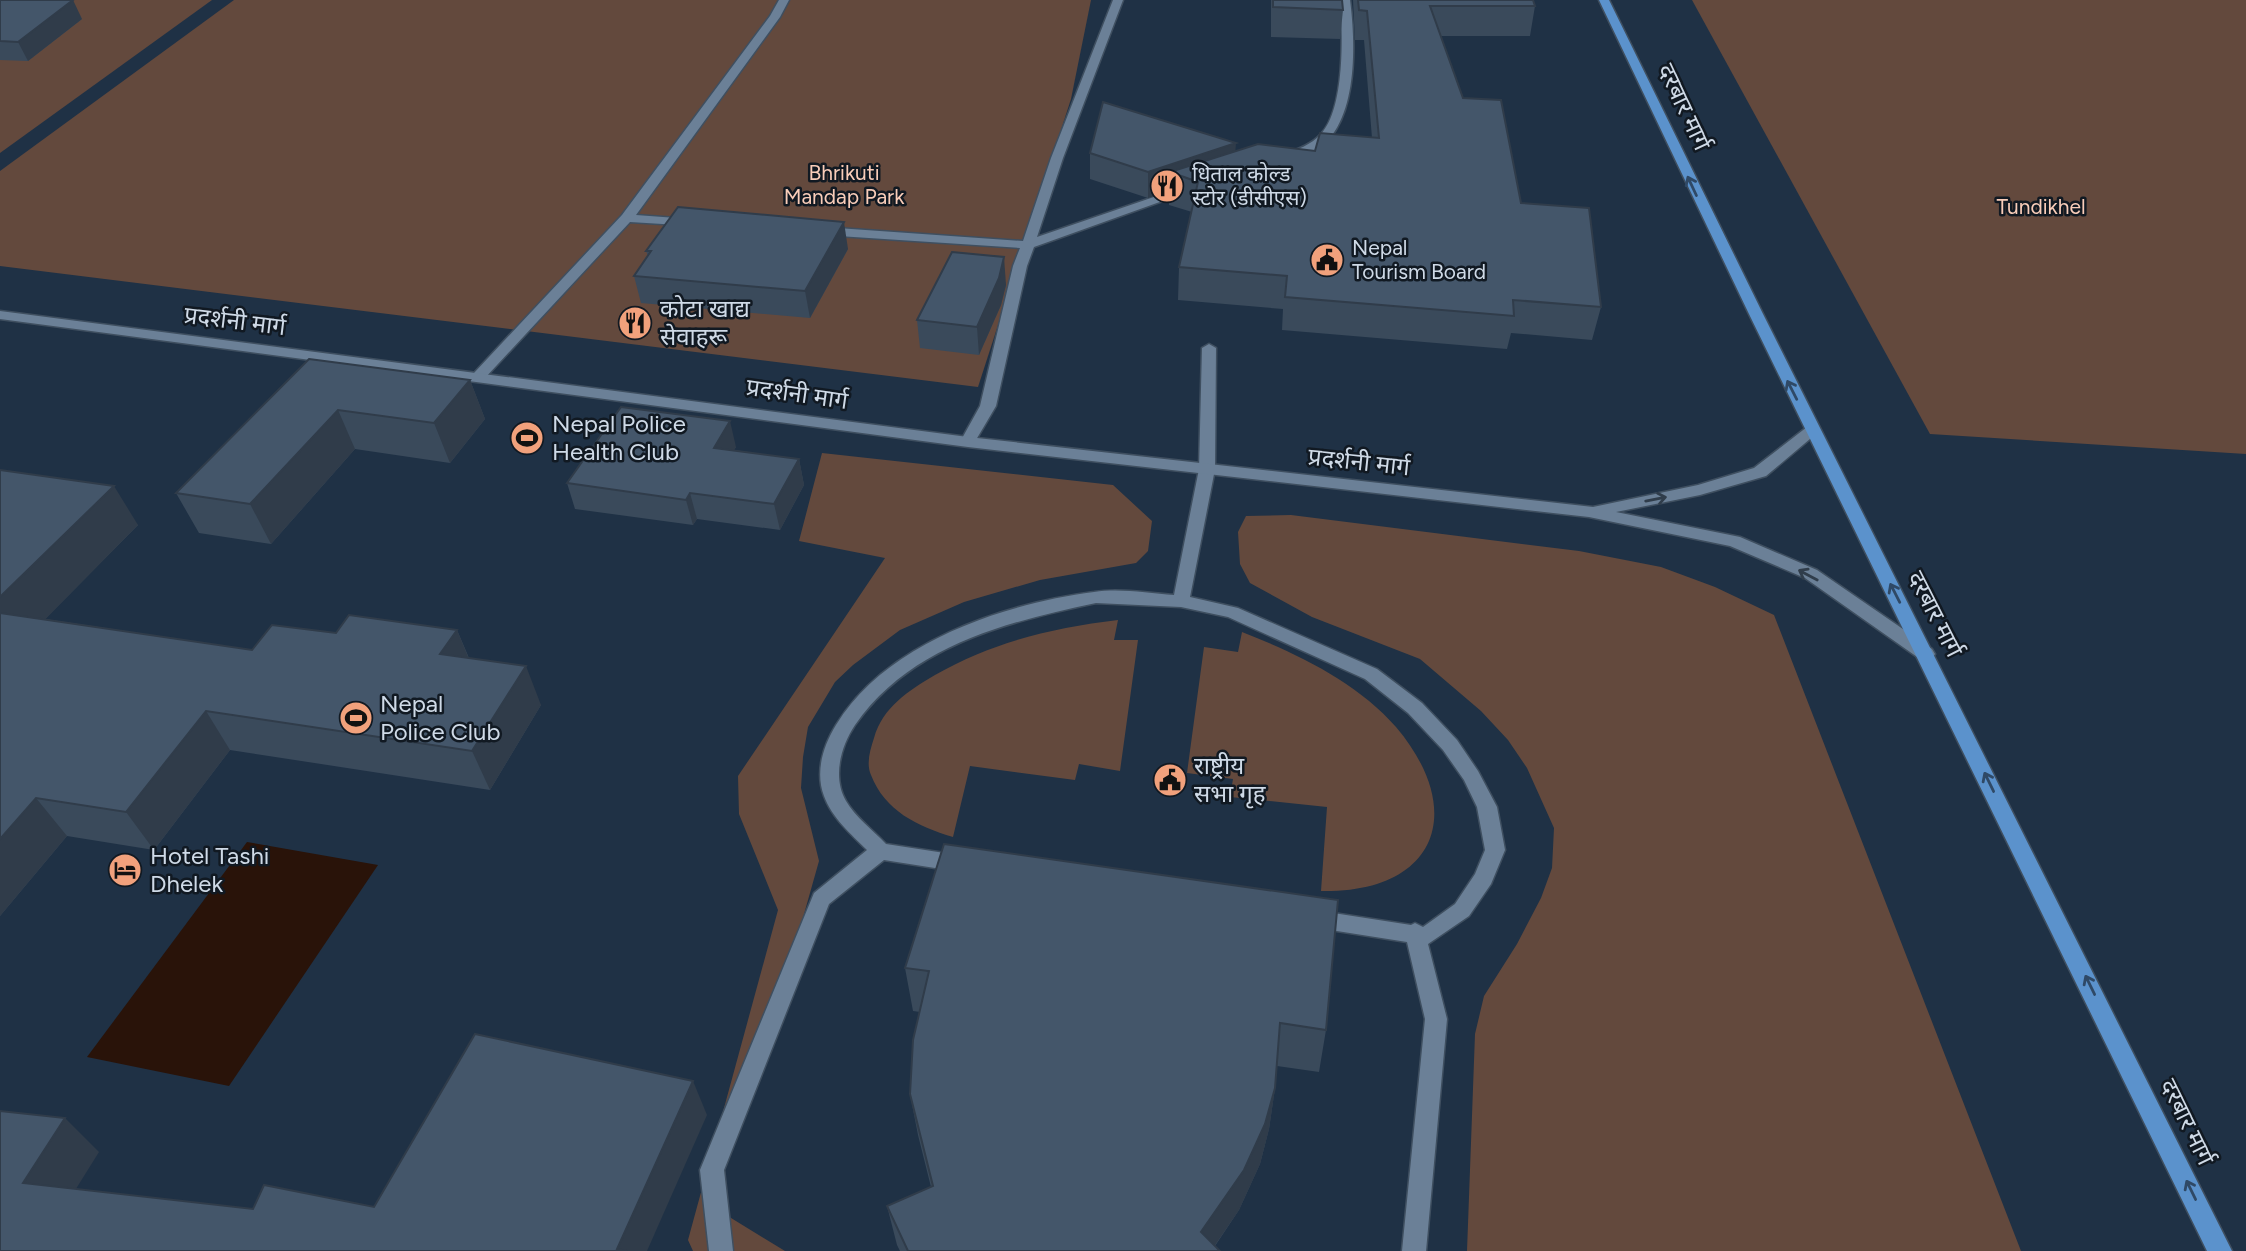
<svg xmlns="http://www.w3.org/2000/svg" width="2246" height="1251" viewBox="0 0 2246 1251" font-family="Figtree,'Noto Sans Devanagari',sans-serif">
	<rect width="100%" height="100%" fill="#1f3145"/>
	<g fill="#63493d">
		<polygon points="0,0 212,0 0,153"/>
		<polygon points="234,0 1091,0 1071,99 978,387 0,266 0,171"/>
		<polygon points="1692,0 2246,0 2246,454 1930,434"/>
		<polygon points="822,453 1113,485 1152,521 1148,551 1136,563 1040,580 964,602 900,630 853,665 835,682 808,727 803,757 801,788 819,861 797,939 705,1202 785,1251 693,1251 688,1240 778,910 739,814 738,776 885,558 799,541"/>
		<polygon points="1291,515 1579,551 1661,567 1715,587 1774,615 2021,1251 1467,1251 1475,1034 1484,996 1517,944 1541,898 1552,868 1554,828 1527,768 1508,740 1481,711 1420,659 1312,617 1250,583 1240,564 1238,532 1246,516"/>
		<path d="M1118,620L1114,640H1138L1120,771L1079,764L1075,780L970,766L953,837C917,826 885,811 871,775C866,764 870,750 874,738C883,707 908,691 935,675C993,642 1052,628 1118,620Z"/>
		<path d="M1242,632C1296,653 1357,682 1396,727C1468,812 1436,893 1321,891L1327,807L1230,797L1233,779L1187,773L1204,647L1238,652Z"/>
	</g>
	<polygon fill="#291309" points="247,842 378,865 229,1086 87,1057"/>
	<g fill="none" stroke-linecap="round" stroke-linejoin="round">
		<defs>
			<g id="service">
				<polygon points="779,0 789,0 780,17 636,215 690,219 696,223 695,226 630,222 484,379 474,379 472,376 474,373 622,215 770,16"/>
				<polygon points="1113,0 1123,0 1063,158 1037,237 1186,186 1190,185 1196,189 1034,247 1027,266 996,406 973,445 963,445 960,442 980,406 1013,266 1020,248 823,235 816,231 823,227 1023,241 1051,158"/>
				<path d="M1340,0H1350C1356,46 1359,132 1309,154C1301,157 1291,161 1283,160V154C1297,150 1311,145 1321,134C1345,108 1343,34 1340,0Z"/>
				<path d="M1209,344L1216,348L1215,469L1190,597L1238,608L1377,669L1422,703L1457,740L1478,771L1497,807L1505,850L1491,884L1469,916L1428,944L1447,1019L1426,1251H1402L1425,1019L1407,942L884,860L829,904L724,1170L733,1251H709L700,1170L814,893L867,850C851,834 832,818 824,796C815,772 823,746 836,725C886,643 1002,604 1094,592C1119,588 1148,593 1174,595L1199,469L1202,348ZM1096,603L1181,607L1228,617L1365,679L1408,713L1443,750L1464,780L1477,807L1485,850L1475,874L1455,904L1423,927L1415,923L1411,925L886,844C873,830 855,817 846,801C832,777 841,746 855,725C910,646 1006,622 1096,603Z"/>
			</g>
			<polygon id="secondary" points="0,311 968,437 1593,507 1698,485 1754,468 1807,427 1817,427 1820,430 1817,433 1766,476 1700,495 1616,512 1740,537 1817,570 1932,649 1935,654 1932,659 1920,659 1805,578 1730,546 1589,517 968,447 0,319"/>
			<polygon id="primary" points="1599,0 1609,0 1763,314 2232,1251 2207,1251 1749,314"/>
		</defs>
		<use href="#service" stroke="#3f4f60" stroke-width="3"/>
		<use href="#secondary" stroke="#3f4f60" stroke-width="3"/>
		<use href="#primary" stroke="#3f4f60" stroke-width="3"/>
		<use href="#service" fill="#6b8097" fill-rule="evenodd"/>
		<use href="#secondary" fill="#6b8097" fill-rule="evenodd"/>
		<use href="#primary" fill="#5b92cc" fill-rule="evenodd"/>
	</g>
	<g fill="#3a4a5b">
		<polygon points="0,0 82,19 28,61 0,60"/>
		<polygon points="1271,0 1342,0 1343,10 1340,39 1271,37"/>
		<polygon points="1353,0 1533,0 1535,6 1530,36 1440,36 1463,98 1521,203 1601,307 1592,340 1511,333 1507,349 1282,330 1283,309 1178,300 1179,267 1192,212 1169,205 1169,191 1148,198 1090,179 1090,153 1235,151 1315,151 1372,138 1364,40 1355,40"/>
		<polygon points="848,249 810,318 641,303 634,276 648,256 646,251"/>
		<polygon points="1006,285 1001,305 979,355 920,348 917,320"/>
		<polygon points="309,359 470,380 485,419 450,463 355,449 271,544 199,533 176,493"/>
		<polygon points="736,447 734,450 799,459 804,485 780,530 697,519 693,525 575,509 567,483"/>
		<polygon points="0,470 138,525 45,619 252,650 336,633 457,630 469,658 541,705 490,790 230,750 154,850 67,836 0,916"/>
		<polygon points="905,968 1326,1030 1319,1072 1277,1066 1275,1088 1269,1129 1260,1164 1239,1210 1215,1246 1220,1251 900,1251 897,1245 887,1206 931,1187 918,1135 910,1094 920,1012 913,1011"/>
	</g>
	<g fill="#303c4a">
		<polygon points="73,0 82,19 28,61 18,42"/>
		<polygon points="1236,143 1234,169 1170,172 1169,191 1148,198 1148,172"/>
		<polygon points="844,222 848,249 810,318 805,291"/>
		<polygon points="1004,257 1006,285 1001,305 979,355 977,327"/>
		<polygon points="470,380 485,419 450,463 434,423"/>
		<polygon points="338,410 355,449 271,544 250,504"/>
		<polygon points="730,421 736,447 720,473 714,448"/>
		<polygon points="799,459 804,485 780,530 774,504"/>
		<polygon points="114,486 138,525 15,650 0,630 0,597"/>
		<polygon points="690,493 697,519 693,525 686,500"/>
		<polygon points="457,630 473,669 440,654"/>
		<polygon points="526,666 541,705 490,790 472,751"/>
		<polygon points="206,711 230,750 154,850 126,812"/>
		<polygon points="36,798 67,836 0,916 0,839"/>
		<polygon points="693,1081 707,1115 647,1251 618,1251 617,1249"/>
		<polygon points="1275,1088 1269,1129 1260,1164 1239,1210 1211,1251 1201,1232"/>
		<polygon points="65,1118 99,1152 59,1216 23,1183"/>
	</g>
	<g fill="#44566a" stroke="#303c4a" stroke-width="2">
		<polygon points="0,0 73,0 18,42 0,41"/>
		<polygon points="1273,0 1342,0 1343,10 1273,7"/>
		<polygon points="1358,0 1533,0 1535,6 1430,6 1463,98 1501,100 1521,203 1589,208 1601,307 1513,300 1514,316 1285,297 1287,276 1179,267 1198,182 1170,172 1258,144 1315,151 1320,133 1379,138 1367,11 1359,10"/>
		<polygon points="1103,102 1236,143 1148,172 1090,153"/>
		<polygon points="678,207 844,222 805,291 634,276 651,251 646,251"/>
		<polygon points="952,252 1004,257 999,278 977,327 917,320"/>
		<polygon points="309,359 470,380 434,423 338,410 250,504 176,493"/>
		<polygon points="621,407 730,421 714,448 799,459 774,504 690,493 686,500 567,483"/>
		<polygon points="0,470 114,486 0,597"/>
		<polygon points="0,613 252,650 272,625 336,633 349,615 457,630 440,654 526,666 472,751 206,711 126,812 36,798 0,839"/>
		<polygon points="944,844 1338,900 1326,1030 1280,1023 1275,1088 1265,1124 1244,1170 1201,1232 1220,1251 908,1251 887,1206 933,1186 910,1094 913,1040 929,971 905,968"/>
		<polygon points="475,1034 693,1081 617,1249 627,1251 0,1251 0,1111 65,1118 23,1183 253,1209 264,1185 374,1207"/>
	</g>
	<defs><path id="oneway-shaft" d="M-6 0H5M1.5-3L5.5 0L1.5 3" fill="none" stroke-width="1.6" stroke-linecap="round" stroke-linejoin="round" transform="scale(1.75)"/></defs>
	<g stroke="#2f4966">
		<use href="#oneway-shaft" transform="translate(1692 186) rotate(-115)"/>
		<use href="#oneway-shaft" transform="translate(1792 390) rotate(-117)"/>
		<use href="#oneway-shaft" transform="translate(1895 593) rotate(-117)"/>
		<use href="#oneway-shaft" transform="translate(1989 782) rotate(-116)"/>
		<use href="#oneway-shaft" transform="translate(2090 985) rotate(-116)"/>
		<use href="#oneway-shaft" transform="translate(2191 1190) rotate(-116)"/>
	</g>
	<g stroke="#303d4b">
		<use href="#oneway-shaft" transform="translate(1656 499) rotate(-11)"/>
		<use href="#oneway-shaft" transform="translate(1808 575) rotate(-152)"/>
	</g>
	<defs>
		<symbol id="restaurant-disc" viewBox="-11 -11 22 22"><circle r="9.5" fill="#f1a17c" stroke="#111922"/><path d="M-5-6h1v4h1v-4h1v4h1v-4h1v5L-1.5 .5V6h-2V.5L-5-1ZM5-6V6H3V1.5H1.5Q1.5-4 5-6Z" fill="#111"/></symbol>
		<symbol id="civic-disc" viewBox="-11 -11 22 22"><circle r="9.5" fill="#f1a17c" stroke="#111922"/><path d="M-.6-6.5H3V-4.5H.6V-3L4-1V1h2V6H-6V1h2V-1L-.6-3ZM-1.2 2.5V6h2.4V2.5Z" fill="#111"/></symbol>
		<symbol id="stadium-disc" viewBox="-11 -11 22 22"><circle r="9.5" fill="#f1a17c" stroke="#111922"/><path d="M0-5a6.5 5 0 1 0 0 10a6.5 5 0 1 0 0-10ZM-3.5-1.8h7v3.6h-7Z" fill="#111"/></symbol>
		<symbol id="hotel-disc" viewBox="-11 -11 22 22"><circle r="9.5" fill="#f1a17c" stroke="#111922"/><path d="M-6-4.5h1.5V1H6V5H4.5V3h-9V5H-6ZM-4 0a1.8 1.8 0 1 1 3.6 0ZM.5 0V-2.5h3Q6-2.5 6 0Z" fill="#111"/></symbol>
	</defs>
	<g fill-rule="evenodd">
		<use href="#restaurant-disc" x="1148" y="167" width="38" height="38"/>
		<use href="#civic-disc" x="1308" y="241" width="38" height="38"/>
		<use href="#restaurant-disc" x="616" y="304" width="38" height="38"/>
		<use href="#stadium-disc" x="508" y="419" width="38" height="38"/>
		<use href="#stadium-disc" x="337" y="699" width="38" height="38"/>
		<use href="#civic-disc" x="1151" y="761" width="38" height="38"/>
		<use href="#hotel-disc" x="106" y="851" width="38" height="38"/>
	</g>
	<g text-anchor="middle" stroke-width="5" stroke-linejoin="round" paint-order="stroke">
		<g font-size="21" fill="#f9cdb9" stroke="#111922">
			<text x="844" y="180">Bhrikuti<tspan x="844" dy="24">Mandap Park</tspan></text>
			<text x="2041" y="214">Tundikhel</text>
		</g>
		<g font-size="21" fill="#cfdae7" stroke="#111922" text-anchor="start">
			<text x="1192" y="181">धिताल कोल्ड<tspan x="1192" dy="24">स्टोर (डीसीएस)</tspan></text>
			<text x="1352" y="255">Nepal<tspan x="1352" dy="24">Tourism Board</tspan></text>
		</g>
		<g font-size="24" fill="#cfdae7" stroke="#111922">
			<text transform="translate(1684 107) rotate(65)" y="8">दरबार मार्ग</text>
			<text transform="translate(235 321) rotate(7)" y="8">प्रदर्शनी मार्ग</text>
			<text transform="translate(797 394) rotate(8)" y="8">प्रदर्शनी मार्ग</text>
			<text transform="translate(1359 462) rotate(6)" y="8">प्रदर्शनी मार्ग</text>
			<text transform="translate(1935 614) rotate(63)" y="8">दरबार मार्ग</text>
			<text transform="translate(2187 1122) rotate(64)" y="8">दरबार मार्ग</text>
		</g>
		<g font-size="24" fill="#cfdae7" stroke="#111922" text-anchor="start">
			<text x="660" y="317">कोटा खाद्य<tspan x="660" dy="28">सेवाहरू</tspan></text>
			<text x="552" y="432">Nepal Police<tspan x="552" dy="28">Health Club</tspan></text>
			<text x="380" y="712">Nepal<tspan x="380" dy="28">Police Club</tspan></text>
			<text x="1194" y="774">राष्ट्रीय<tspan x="1194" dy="28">सभा गृह</tspan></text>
			<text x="150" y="864">Hotel Tashi<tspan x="150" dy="28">Dhelek</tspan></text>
		</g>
	</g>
</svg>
